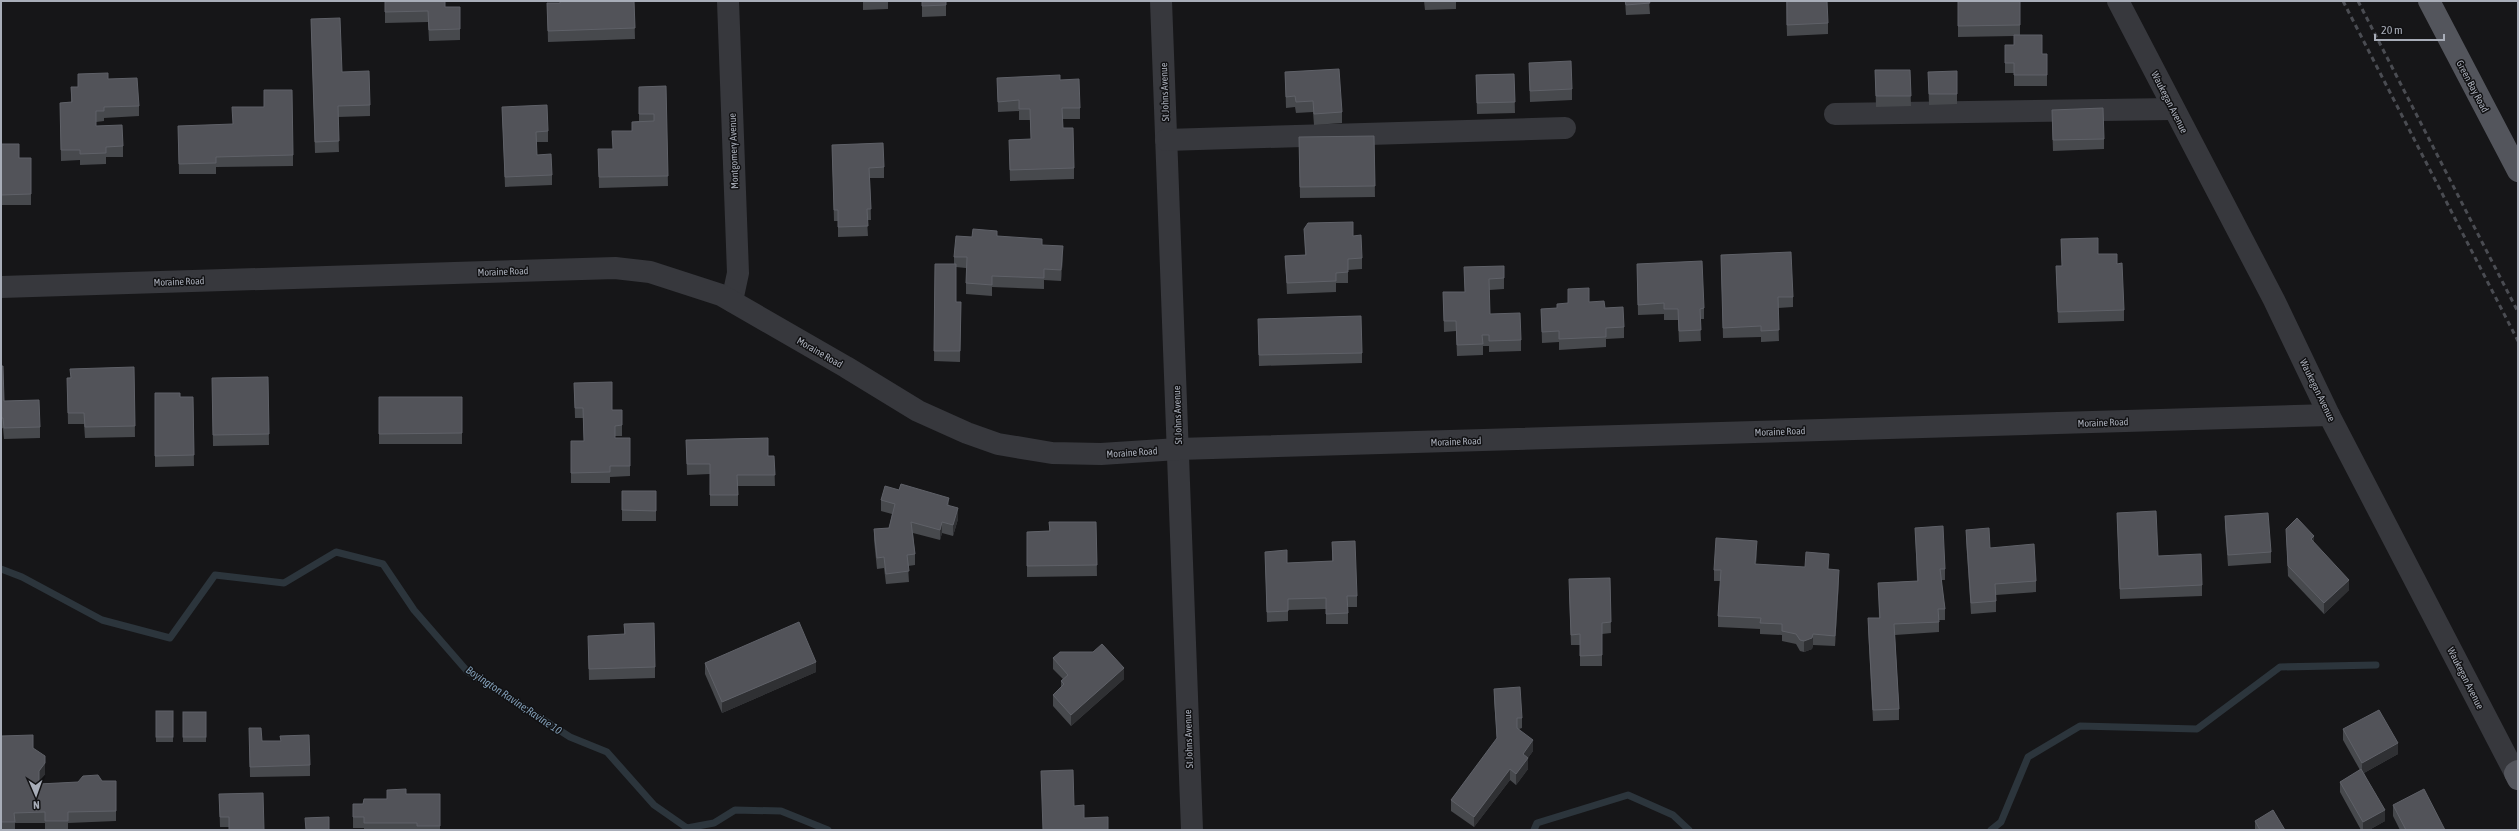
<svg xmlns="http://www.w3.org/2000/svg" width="2519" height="831" viewBox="0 0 2519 831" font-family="'Asap Condensed',sans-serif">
	<rect width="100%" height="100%" fill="#161618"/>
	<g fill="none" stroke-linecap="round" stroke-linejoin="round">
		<g stroke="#2c353c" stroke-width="7">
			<polyline points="1,569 22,577 102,620 170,638 215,575 284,583 336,552 383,564 414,610 467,671 570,737 607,752 654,805 687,828 714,823 735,810 781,811 828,830"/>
			<polyline points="1534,830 1537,823 1628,795 1673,815 1689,830"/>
			<polyline points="1991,830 2001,822 2028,757 2080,726 2197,729 2280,667 2376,665"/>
		</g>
		<g stroke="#37383d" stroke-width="22">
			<polyline points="728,1 738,273 732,301"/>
			<polyline points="1161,1 1192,830"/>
			<polyline points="2118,1 2274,300 2329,415 2515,773"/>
			<polyline points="1835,114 2173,109"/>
			<polyline points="1166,140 1565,128"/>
			<polyline points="1,287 615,268 650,272 721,295 846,367 918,411 967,433 998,444 1052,453 1101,454 1178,449 2329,415"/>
		</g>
		<g stroke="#53555c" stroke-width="22">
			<polyline points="2429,1 2518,171"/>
			<polyline points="2518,771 2515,773 2518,779"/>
		</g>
		<g stroke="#4a4c52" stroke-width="3" stroke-dasharray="5 4" stroke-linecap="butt">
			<polyline points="2343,1 2518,341"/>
			<polyline points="2358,1 2518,312"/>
		</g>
	</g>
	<g fill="#47494d">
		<polygon points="385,1 445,7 460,7 460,40 429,41 428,22 385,23"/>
		<polygon points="560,1 634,1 635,39 548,42 547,3 560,3"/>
		<polygon points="863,1 888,1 888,9 863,10"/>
		<polygon points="922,1 946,1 946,16 922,17"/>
		<polygon points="1424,1 1456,1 1456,9 1425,10"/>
		<polygon points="1625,1 1649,1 1650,14 1626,15"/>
		<polygon points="1786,1 1828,23 1828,34 1787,36"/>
		<polygon points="1958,1 2020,1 2020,35 2042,54 2047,54 2047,86 2014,86 2014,73 2005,73 2005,45 2014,45 2014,36 1958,37"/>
		<polygon points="311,19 342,72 370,105 370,116 338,117 339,152 315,153"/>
		<polygon points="1529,63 1572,89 1572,100 1530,102"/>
		<polygon points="1875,70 1910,70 1911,106 1876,107"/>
		<polygon points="1285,72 1342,112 1342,123 1314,125 1313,112 1296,113 1295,107 1286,108"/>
		<polygon points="1928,72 1957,94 1957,104 1929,105"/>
		<polygon points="78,74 108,79 139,106 139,116 104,118 104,121 96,122 96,126 123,146 123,157 106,157 106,164 80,165 80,160 61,161 60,103 71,102 71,87 78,87"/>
		<polygon points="1514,74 1515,113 1477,114 1476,75"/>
		<polygon points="997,78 1060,80 1080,108 1080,119 1063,119 1063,128 1074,168 1074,179 1010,181 1009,140 1031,139 1030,120 1019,120 1019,111 998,112"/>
		<polygon points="666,86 668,186 599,188 598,149 613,149 632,131 632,122 639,121 639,87"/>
		<polygon points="502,107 548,131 548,142 536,142 537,155 552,175 552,185 505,187"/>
		<polygon points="2052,120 2104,139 2104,149 2053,151"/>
		<polygon points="178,126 293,155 293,166 216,167 216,174 179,174"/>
		<polygon points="1374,136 1375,197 1300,198 1299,137"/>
		<polygon points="1,144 19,158 31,158 31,205 1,205"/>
		<polygon points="832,145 884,167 884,178 870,178 871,220 867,220 868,236 838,237 838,221 834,221"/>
		<polygon points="1304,229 1353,236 1362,258 1362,269 1348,270 1348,283 1336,283 1336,292 1287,294 1285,256 1305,255"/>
		<polygon points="997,236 1042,245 1063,257 1061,281 1044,280 1044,289 992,287 992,296 966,294 966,268 956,267 956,302 961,302 960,362 934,361 935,264 954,264 954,257 972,237"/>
		<polygon points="2061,239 2098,254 2124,310 2124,321 2058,323 2056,266 2062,266"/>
		<polygon points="1721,255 1793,297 1793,307 1778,308 1779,341 1761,342 1761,337 1723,338"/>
		<polygon points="1637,264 1704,308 1704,319 1700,319 1701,341 1679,342 1678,320 1664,320 1664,314 1638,315"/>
		<polygon points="1464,267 1504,278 1504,289 1489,290 1490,314 1521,340 1521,351 1489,352 1489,346 1483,346 1483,355 1457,356 1456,331 1444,332 1443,292 1465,292"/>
		<polygon points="1568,289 1589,302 1605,308 1624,327 1624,338 1606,339 1606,347 1559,350 1559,342 1542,343 1541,309 1557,308 1568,303"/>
		<polygon points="1258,329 1362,353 1362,363 1259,366"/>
		<polygon points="1,366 4,401 40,427 40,438 4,439 3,428 1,429"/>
		<polygon points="134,367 135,437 85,438 84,424 68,424 67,378"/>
		<polygon points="268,377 269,445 213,446 212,378"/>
		<polygon points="574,383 612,410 622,410 622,436 615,436 615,438 630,438 630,476 610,477 610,483 571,483 571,441 584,441 583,418 575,418"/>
		<polygon points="155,393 180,397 193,397 194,466 155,467"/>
		<rect x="379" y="397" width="83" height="47"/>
		<polygon points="686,440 768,456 774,456 775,486 738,486 738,506 710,506 710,474 687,475"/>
		<rect x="622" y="491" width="34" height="30"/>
		<polygon points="881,500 949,506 958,519 953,536 942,533 940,540 913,533 915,554 915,565 908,566 909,582 886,584 884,568 877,569 874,540 874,529 889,528 892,514 881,511"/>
		<polygon points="2117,513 2158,556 2202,585 2202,596 2120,599"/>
		<polygon points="2225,516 2271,552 2271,563 2228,566 2225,527"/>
		<polygon points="1049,522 1096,522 1097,576 1027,577 1027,532 1049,531"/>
		<polygon points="1915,528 1945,569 1945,580 1941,580 1945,609 1945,620 1939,620 1939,632 1895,635 1899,709 1899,720 1873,721 1868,629 1868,618 1879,618 1878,583 1917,581"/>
		<polygon points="2286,529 2314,543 2349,590 2324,614 2288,576"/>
		<polygon points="1966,530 2036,581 2036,592 1996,595 1996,612 1971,614 1966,540"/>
		<polygon points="1332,542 1357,596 1357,607 1348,607 1348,624 1326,624 1326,609 1288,610 1288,621 1267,622 1265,552 1287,563 1332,561"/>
		<polygon points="1757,552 1756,564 1829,569 1839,581 1835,646 1813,645 1812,649 1804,652 1800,651 1796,644 1782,641 1782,635 1760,634 1760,629 1718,627 1718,616 1721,581 1714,581 1714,570"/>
		<polygon points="1610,578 1611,633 1602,634 1602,666 1580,666 1580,645 1571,645 1569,590"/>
		<polygon points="624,624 655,667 655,678 589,680 588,646 624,634"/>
		<polygon points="1053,658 1124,679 1071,726 1053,706 1053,695 1061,687 1061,681 1063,679 1053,669"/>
		<polygon points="705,663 816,672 722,713 705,674"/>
		<polygon points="1494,689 1522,718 1522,728 1519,729 1533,751 1528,758 1528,769 1516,785 1510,780 1474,827 1451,811 1451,800 1497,739 1494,700"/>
		<rect x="156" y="711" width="17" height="31"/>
		<rect x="183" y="712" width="23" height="30"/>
		<polygon points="249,728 262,741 280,741 310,765 310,776 250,777"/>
		<polygon points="2343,729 2398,754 2364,773 2385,821 2369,830 2361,830 2340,792 2340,782 2360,770 2343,740"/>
		<polygon points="1,736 33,748 45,774 39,781 39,784 116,781 116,821 68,823 68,830 45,830 45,823 15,823 15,830 1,830"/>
		<polygon points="219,794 264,830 229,830 229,827 220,827"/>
		<polygon points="406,794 440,794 440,830 364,830 364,828 353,828 353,804 363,804 387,799"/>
		<polygon points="2393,805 2445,830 2400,830 2393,816"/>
		<polygon points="2255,821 2285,830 2255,830"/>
	</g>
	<g fill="#2f3033">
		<polygon points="1063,246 1063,257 1061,281 1061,270"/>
		<polygon points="949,498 949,509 947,505"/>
		<polygon points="958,508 958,519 953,536 953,525"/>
		<polygon points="942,522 942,533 940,540 940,530"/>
		<polygon points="2314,536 2314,547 2311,539"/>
		<polygon points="1757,541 1757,552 1755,574 1755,564"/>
		<polygon points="1839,570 1839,581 1835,646 1835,636"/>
		<polygon points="2349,580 2349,590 2324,614 2324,603"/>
		<polygon points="1813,634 1813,645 1812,649 1804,652 1804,641"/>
		<polygon points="816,662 816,672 722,713 722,702"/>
		<polygon points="1124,668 1124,679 1071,726 1071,715"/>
		<polygon points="1533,740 1533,751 1523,765 1523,754"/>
		<polygon points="2398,743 2398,754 2362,774 2362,763"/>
		<polygon points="1528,758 1528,769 1516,785 1516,774"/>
		<polygon points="45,763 45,774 39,782 39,771"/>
		<polygon points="1510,769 1510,780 1474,827 1474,817"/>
		<polygon points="2385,810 2385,821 2369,830 2363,830 2363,822"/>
	</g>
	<g fill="#525359" stroke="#5f6168">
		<polygon points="385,1 445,1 445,7 460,7 460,29 429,30 428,11 385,12"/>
		<polygon points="560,1 634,1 635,28 548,31 547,3 560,3"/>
		<polygon points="922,1 946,1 946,5 922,6"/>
		<polygon points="1625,1 1649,1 1650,3 1626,5"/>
		<polygon points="1787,1 1827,1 1828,23 1787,25"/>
		<polygon points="1958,1 2020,1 2020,25 1958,26"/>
		<polygon points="340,18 342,72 369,71 370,105 338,106 339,141 315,142 311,19"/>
		<polygon points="2014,35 2042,35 2042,54 2047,54 2047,75 2014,75 2014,63 2005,63 2005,45 2014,45"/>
		<polygon points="1571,61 1572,89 1530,91 1529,63"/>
		<polygon points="1339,69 1342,112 1314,114 1313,101 1296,102 1295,96 1286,97 1285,72"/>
		<polygon points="1875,70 1910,70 1911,96 1876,96"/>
		<polygon points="1957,71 1957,94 1929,94 1928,72"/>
		<polygon points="108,73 108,79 137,78 139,106 104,107 104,111 96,111 96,126 122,125 123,146 106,147 106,153 80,154 80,150 61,150 60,103 72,102 71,87 78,87 78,74"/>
		<polygon points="1514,74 1515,102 1477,103 1476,75"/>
		<polygon points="1060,75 1060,80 1079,79 1080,108 1062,108 1063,128 1073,128 1074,168 1010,170 1009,140 1031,139 1030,109 1019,109 1019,100 998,102 997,78"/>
		<polygon points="666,86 668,176 599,177 598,149 613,149 612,131 632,131 632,122 654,121 654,114 639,114 639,87"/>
		<polygon points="264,90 292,90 293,155 216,157 216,163 179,164 178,126 233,124 232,107 264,107"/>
		<polygon points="547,105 548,131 536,132 537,155 551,154 552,175 505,177 502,107"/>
		<polygon points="2103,108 2104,139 2053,140 2052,110"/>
		<polygon points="1374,136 1375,186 1300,187 1299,137"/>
		<polygon points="883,143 884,167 869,168 871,209 867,209 868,226 838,227 838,210 834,210 832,145"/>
		<polygon points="1,144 19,144 19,158 31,158 31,194 1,195"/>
		<polygon points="1353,222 1353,236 1361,235 1362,258 1348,259 1348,272 1336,273 1336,281 1287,283 1285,256 1306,255 1304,229 1308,223"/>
		<polygon points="973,229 997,231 997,236 1042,239 1042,245 1063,246 1061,270 1044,269 1044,278 992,276 992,285 966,283 967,257 954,257 956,236 972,237"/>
		<polygon points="2098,238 2098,254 2117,254 2117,264 2122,263 2124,310 2058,312 2056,266 2062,266 2061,239"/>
		<polygon points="1791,252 1793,297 1778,297 1779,330 1761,331 1761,326 1723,328 1721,255"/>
		<polygon points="1702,261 1704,308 1700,309 1701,330 1679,331 1678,309 1664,309 1664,303 1638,305 1637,264"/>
		<polygon points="935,264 956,264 956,302 961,302 960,351 934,351"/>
		<polygon points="1504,266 1504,278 1489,279 1490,314 1520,313 1521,340 1489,341 1489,335 1482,335 1483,344 1457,345 1456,321 1444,321 1443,292 1465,292 1464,267"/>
		<polygon points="1589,288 1589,302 1604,301 1605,308 1623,307 1624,327 1606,328 1606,337 1559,339 1559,331 1542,332 1541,309 1557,308 1557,304 1568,303 1568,289"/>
		<polygon points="1361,316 1362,353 1259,355 1258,319"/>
		<polygon points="1,366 3,366 4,401 39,400 40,427 4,428 3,418 1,418"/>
		<polygon points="134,367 135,426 85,427 84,413 68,413 67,378 71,378 70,369"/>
		<polygon points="268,377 269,434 213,435 212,378"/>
		<polygon points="612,382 612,410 622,410 622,425 615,426 615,438 630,438 630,466 610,466 610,472 571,473 571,441 584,441 583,408 575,408 574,383"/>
		<polygon points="155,393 180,393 180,397 193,397 194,455 155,456"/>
		<polygon points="379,397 462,397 462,433 379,434"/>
		<polygon points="768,438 768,456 774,456 775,475 737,475 738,495 710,495 710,464 687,464 686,440"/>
		<polygon points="901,484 949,498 947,505 958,508 953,525 942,522 940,530 911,522 915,554 907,555 909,571 886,574 884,557 877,558 874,529 889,528 895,504 881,500 885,486 899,490"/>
		<polygon points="622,491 656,491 656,511 622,510"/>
		<polygon points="2156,511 2158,556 2201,554 2202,585 2120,589 2117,513"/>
		<polygon points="2268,513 2271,552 2228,555 2225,516"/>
		<polygon points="2297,518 2314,536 2311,539 2349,580 2324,603 2288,566 2286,529"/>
		<polygon points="1049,522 1096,522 1097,565 1027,566 1027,532 1050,531"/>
		<polygon points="1943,526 1945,569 1940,569 1945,609 1938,609 1939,622 1894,624 1899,709 1873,710 1868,618 1880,618 1878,583 1918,581 1915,528"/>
		<polygon points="1989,528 1990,548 2034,544 2036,581 1995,584 1996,601 1971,603 1966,530"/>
		<polygon points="1716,538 1757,541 1755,564 1805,567 1806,552 1829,554 1828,569 1839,570 1835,636 1813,634 1812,638 1804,641 1800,640 1796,634 1782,631 1782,624 1760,623 1761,618 1718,616 1721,570 1714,570"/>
		<polygon points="1355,541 1357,596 1347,596 1348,613 1326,614 1326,598 1288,599 1288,611 1267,612 1265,552 1287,550 1287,563 1333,561 1332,542"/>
		<polygon points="1610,578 1611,622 1602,623 1602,655 1580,656 1580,634 1571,635 1569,579"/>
		<polygon points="799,622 816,662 722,702 705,663"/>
		<polygon points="654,623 655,667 589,669 588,636 625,634 624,624"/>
		<polygon points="1102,644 1124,668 1071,715 1053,695 1064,684 1061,681 1068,675 1053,658 1060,652 1093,652"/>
		<polygon points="1520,687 1522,718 1517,718 1517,728 1533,740 1523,754 1528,758 1516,774 1510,769 1474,817 1451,800 1497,738 1494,689"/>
		<polygon points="2379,710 2398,743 2362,763 2343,729"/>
		<rect x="156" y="711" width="17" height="26"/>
		<rect x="183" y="712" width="23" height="25"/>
		<polygon points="249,728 261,728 262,741 281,741 280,736 309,735 310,765 250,767"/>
		<polygon points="33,735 33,748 45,756 45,763 39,771 39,784 78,782 83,776 98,775 102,781 116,781 116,811 68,812 68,821 45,821 45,812 14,813 15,822 1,822 1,736"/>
		<polygon points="2361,769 2385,810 2363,822 2340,782"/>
		<polygon points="1073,770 1074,806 1084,805 1084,818 1108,817 1108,830 1043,830 1041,771"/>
		<polygon points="406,789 406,794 440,794 440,826 417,826 417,823 364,823 364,817 353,817 353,804 363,804 364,799 387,799 387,790"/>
		<polygon points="2424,789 2445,830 2406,830 2393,805"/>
		<polygon points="263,793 264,830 229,830 229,817 220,817 219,794"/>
		<polygon points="2273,810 2285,830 2260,830 2255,821"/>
		<polygon points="329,817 329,830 306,830 305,818"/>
	</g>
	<g text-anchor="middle" stroke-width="3" stroke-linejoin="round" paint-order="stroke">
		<g font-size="10" fill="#a8adb8" stroke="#111113">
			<text transform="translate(2473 86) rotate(62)" y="4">Green Bay Road</text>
			<text transform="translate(1164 92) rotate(-92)" y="4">St Johns Avenue</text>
			<text transform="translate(2170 102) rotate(63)" y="4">Waukegan Avenue</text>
			<text transform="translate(733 151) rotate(-92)" y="4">Montgomery Avenue</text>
			<text transform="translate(503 271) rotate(-2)" y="4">Moraine Road</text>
			<text transform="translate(179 281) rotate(-2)" y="4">Moraine Road</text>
			<text transform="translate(820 352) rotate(30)" y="4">Moraine Road</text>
			<text transform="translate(2318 390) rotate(64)" y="4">Waukegan Avenue</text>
			<text transform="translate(1177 415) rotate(-92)" y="4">St Johns Avenue</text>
			<text transform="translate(2103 422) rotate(-2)" y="4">Moraine Road</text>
			<text transform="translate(1780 431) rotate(-2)" y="4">Moraine Road</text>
			<text transform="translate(1456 441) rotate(-2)" y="4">Moraine Road</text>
			<text transform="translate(1132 452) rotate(-4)" y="4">Moraine Road</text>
			<text transform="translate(2466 678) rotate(63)" y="4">Waukegan Avenue</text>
			<text transform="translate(1188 739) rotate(-92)" y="4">St Johns Avenue</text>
		</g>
		<g font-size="11" font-style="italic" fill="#7f9bb3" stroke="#111113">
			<text transform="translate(514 700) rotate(34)" y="4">Boyington Ravine;Ravine 10</text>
		</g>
	</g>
	<rect width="2519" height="831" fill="none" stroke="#a8adb8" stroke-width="4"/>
	<g transform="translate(36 795) rotate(178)" stroke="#111113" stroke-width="3" paint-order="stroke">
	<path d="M0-3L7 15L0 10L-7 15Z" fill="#a8adb8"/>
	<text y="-6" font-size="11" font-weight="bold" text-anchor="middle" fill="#a8adb8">N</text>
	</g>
	<path d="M2375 34v6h69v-6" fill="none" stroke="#a8adb8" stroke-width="2"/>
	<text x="2381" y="34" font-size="12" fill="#a8adb8" stroke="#111113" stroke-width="3" paint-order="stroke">20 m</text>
</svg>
